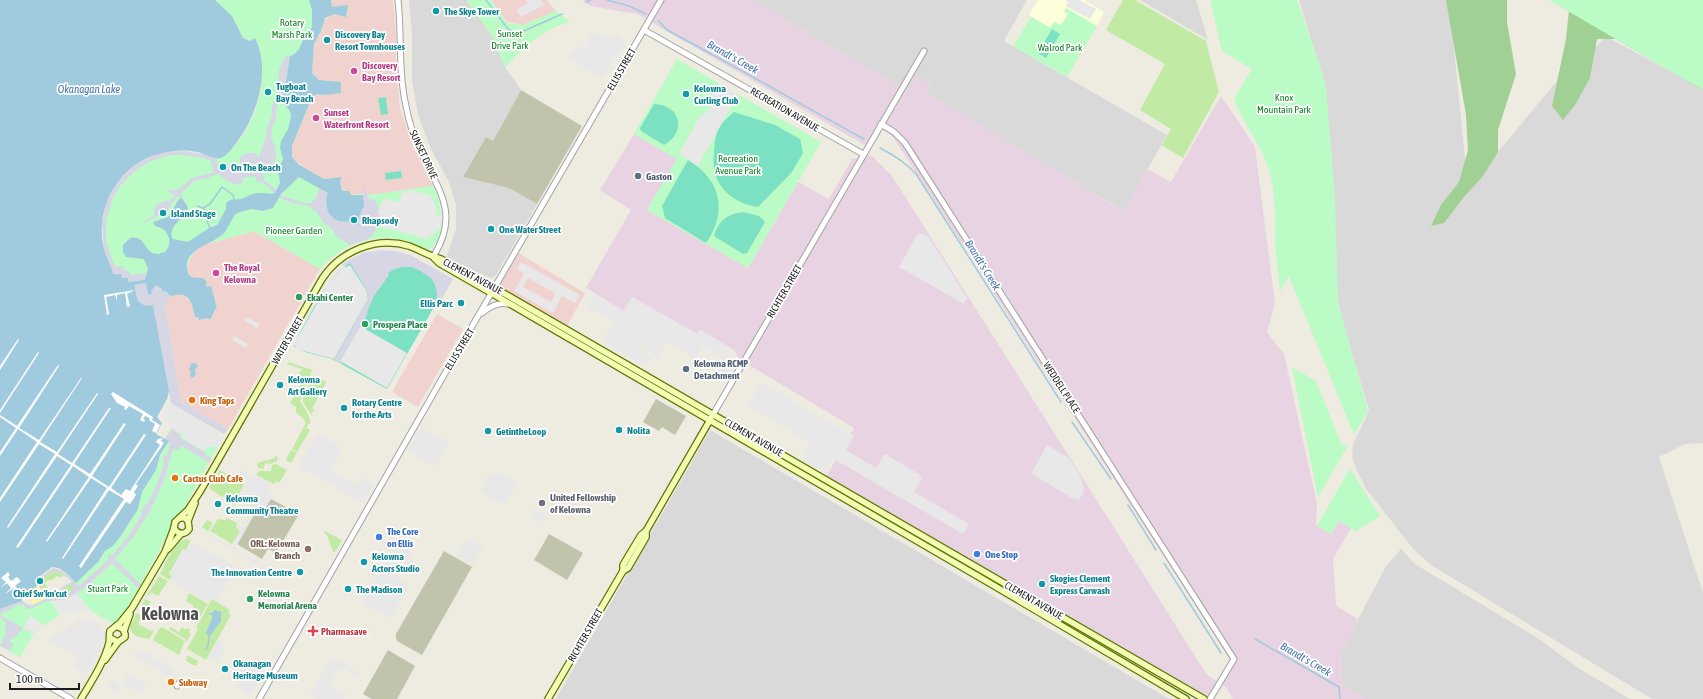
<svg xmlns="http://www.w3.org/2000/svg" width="1703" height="699" viewBox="0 0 1703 699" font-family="'Asap Condensed',sans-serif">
	<rect width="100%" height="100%" fill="#eeebe1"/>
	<g fill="#dad9d9">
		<polygon points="409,0 466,0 493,37 505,67 521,90 493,141 486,137 463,177 509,188 537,204 496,275 492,278 488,277 446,258 456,229 456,205 449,182 431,149 418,115 412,80 412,34"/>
		<polygon points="752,0 1027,0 1004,41 1167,135 1124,211 926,93 931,85 916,77 907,91"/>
		<polygon points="1140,0 1196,0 1208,40"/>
		<polygon points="1299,0 1449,0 1468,188 1561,76 1607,37 1703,89 1703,443 1685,444 1659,457 1703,593 1703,699 1652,699 1431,565 1414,550 1367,490 1356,469 1352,456 1353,445 1369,410 1341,318 1338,302 1326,87"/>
		<polygon points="710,430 1169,699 556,699"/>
		<polygon points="1401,549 1415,564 1536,637 1580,669 1630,699 1365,699 1342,684 1341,652 1386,566"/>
	</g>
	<g fill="#f0d3cf">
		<polygon points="331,0 393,0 396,35 396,71 400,108 413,147 433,186 369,195 359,194 350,195 342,191 340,182 342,177 324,179 293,160 291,153 292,146 310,100 313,96 317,94 325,95 327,80 322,81 316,79 312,73 312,69 314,44 321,32 324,21 330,15 334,14 339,16 331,7"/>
		<polygon points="491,0 547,0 556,11 523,25 507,22"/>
		<polygon points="254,231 320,269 228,429 181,402 165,306 171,296 178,294 184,296 191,301 200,320 208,318 216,305 211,287 207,287 206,282 202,279 195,278 190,275 187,268 190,259 196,249 200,246"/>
		<polygon points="515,251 585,293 562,335 492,294"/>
		<polygon points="437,314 463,329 418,407 392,392"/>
	</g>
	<polygon fill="#e8d3e2" points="582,0 752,0 907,91 916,76 931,85 927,93 1123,211 1147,169 1171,182 1221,96 1255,147 1275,304 1267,332 1284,354 1317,504 1316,525 1331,534 1339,521 1351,528 1333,559 1336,606 1358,619 1341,652 1342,684 1365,699 1233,699 1225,686 1217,682 1207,699 1196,699 823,482 854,428 739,359 734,350 700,330 697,334 632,297 624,311 586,288 631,210 600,190 634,134 677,159 647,210 748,268 798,182 829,199 852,159 871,155 892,176 1207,675 1218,682 1230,659 893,137 881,129 870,148 637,14 591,6"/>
	<polygon fill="#fcffda" points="1038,0 1084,0 1104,12 1097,26 1072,12 1060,33 1029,15"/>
	<g fill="#c1c3ad">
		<polygon points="521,90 582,126 537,204 509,188 463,177 486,137 493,141"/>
		<polygon points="656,399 686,416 675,435 662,427 659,431 643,422"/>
		<polygon points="271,499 299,514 276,553 268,549 262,559 237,544 259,506 265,509"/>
		<polygon points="549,534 583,553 567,580 534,560"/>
		<polygon points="444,551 472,567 422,655 397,641 396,638 396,634"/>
		<polygon points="388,650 415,666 397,699 372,699 363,694"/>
	</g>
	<g fill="#c1eba4">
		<polygon points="1123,0 1135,0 1206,41 1219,92 1183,158 1162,145 1171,129 1140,110 1165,64 1106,30"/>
		<polygon points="288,362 312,370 300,401 308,414 311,424 309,423 306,428 310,430 297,452 292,449 306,423 304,419 296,412 296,407 290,403 305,378 297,374 299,374 302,369 287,364"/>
		<polygon points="313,375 326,382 321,394 320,394 312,408 314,410 311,415 303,402 303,398"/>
		<polygon points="291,450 297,453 291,463 286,460"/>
		<polygon points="275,456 278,457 277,461 271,464 266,463 264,466 264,469 258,468 257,463 275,458"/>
		<polygon points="276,464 287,470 279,483 276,481 274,484 256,475 259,471 271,471 272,465"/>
		<path d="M220,470L244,484C239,492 239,498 234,506L227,497L220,496L209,488Z"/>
		<polygon points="227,518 237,523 240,532 232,544 210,531 218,519 225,520"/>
		<polygon points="207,520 213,523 208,531 202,527"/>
		<polygon points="323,530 342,540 335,552 333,552 328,537"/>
		<path d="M186,539L191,540L186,550L183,549L169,574L172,576L170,580L160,574C166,563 173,543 186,539Z"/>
		<path d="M55,571L65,575L60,578L57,576L51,581L50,579L45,583L48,588L45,590L43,589L41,583C42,577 49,572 55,571Z"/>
		<polygon points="159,576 168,581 158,596 151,592 149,596 147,595"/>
		<polygon points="69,585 73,585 73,590 64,595 57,596 57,593"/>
		<polygon points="189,593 208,604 196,623 192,622 192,619 189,615 194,606 186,601"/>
		<polygon points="145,599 151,602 149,605 152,606 148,612 140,608"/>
		<polygon points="212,599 230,610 228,613 231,615 206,660 187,649 198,629 196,628"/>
		<path d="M137,613L142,616L138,624L151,631L152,630L154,631L149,639C141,637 132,638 130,626Z"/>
		<polygon points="160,627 164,628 185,641 185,639 169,629 170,627 179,632 182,627 186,630 188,628 190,629 189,632 191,634 187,641 185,641 179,655 153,640"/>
		<polygon points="187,656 189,656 198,661 197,665 195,666 186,661"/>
	</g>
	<g fill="#a1d094">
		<polygon points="1446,0 1507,0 1507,22 1516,74 1498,130 1498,152 1483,176 1464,197 1444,223 1431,226 1441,205 1459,182 1468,150 1466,115"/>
		<polygon points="1570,0 1703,0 1703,90 1616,39 1597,39 1590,78 1575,105 1563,120 1552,106 1566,39"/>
	</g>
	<polygon fill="#fff5af" points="38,585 46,598 34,604 28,597 25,599 24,597"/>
	<g fill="#bbfbc6">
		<path d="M215,0H331L332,7L348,5L346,17L334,14L325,18L321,31L314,44L312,73L319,80L341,82V93L325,95L317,94L312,97L292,146V157L298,164L323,179L342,177L340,182L342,190L349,191L351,195L360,194L369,195L433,186C441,201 448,237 430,249C422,250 414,243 407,241C373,232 343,244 320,269L254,231L200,246C193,252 179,272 193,278C197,280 201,278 206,280L207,287L211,286L216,305L217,306L210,320L208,318L199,320L198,317H195C192,302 190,291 171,296L165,306L181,402L228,429L224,434L171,403L153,305L113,270L102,224L116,183L156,154H204L213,158C219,154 228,153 233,148C255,126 266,86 261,56C261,49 258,44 255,38L250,41L243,38L232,16Z"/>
		<path d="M466,0H491L507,23L523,25L556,11L570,22C542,29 525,48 505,67L493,37Z"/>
		<path d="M1210,0H1297L1320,65L1326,87L1335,197L1338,302L1368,411L1354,435L1289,276L1280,291C1278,274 1276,257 1275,239C1275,215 1276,191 1268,167C1260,143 1243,123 1234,99L1252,69L1222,51Z"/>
		<polygon points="1549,0 1703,0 1703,90"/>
		<polygon points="1066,8 1097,26 1067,77 1013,46 1031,17 1050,28 1054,22 1061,25 1068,14 1064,12"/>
		<polygon points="677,59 821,142 748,268 647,210 677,159 634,134"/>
		<polygon points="1292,367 1316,381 1341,444 1347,447 1318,497"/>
		<path d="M171,428L184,435L182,438L205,451L207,447L218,446L181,513L173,519L171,529L126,611C124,633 101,618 91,610C85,606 81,598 77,593L82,589L76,583L101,558L105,551L113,546L122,534L138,509L142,492L156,470L160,455L169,441L165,439Z"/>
		<polygon points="1350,469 1380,516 1356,531 1339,521 1331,534 1317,526"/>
		<polygon points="46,598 53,603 60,615 35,631 20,657 0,646 0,609 22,601 30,606"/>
	</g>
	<g fill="#7be1c2">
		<polygon points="1052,29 1060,34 1046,58 1038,53"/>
		<polygon points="386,97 388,114 381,115 378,98"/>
		<path d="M654,104C681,105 687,132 664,145L641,131L640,128Z"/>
		<path d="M734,112L775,125L800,139L803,153L792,172L758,207C737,204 716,190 714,167C713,162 714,156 714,151C715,142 715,134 721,125C724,120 730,116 734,112Z"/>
		<path d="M688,160C721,180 728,211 706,243L665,218L662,206Z"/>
		<polygon points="401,171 402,178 386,180 385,173"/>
		<path d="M743,212L759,216L765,222L747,253L743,254L714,236C718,221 727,214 743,212Z"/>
		<path d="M384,253L451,282L436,308L434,307L387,389L332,359L305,352L294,347V344C307,321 327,276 349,263C358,258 373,256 384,253Z"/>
	</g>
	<g fill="#e8e8e8" fill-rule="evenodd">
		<polygon points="526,0 541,0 544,5 521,17 517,10 528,3"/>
		<polygon points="1065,0 1080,0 1096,9 1090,19 1066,6 1068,2"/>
		<polygon points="591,33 621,37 620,41 625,44 617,58 614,57 612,60 586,45"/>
		<polygon points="584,45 613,62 603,79 566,57"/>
		<polygon points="719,83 738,94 698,166 679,154 701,114 704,115 710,106 707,104"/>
		<polygon points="410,190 432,196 431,199 434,200 437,216 441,216 440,230 436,229 435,234 432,236 429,236 428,239 378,226 379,223 376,222 379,209 384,198 399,202 402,192 408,193"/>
		<polygon points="918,233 928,236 967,298 964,304 899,267"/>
		<path d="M521,262L580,295L575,303L562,296L553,313L514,291L524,274L517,269ZM528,278L555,293L551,302L523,287Z"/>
		<polygon points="350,265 366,290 368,299 334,359 296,349 294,344 328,284 341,269 344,266 346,267"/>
		<polygon points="594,294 624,311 632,297 697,334 699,330 728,346 727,348 728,350 725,356 732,361 721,381 714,375 723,359 703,347 696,358 667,342 657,357 616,334 616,336 652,357 645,366 605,343 607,341 604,339 614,321 588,306"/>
		<polygon points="246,317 259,324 257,328 244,320"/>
		<polygon points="360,326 407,353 387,388 340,361"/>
		<polygon points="234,336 248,344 246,348 232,340"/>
		<polygon points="761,383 854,436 846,450 876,468 885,454 920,475 919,477 922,478 914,492 969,524 963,534 834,459 825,473 802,460 811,443 748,406"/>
		<polygon points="170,403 216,430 222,439 218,446 207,447 205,451 182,438 183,435 170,427 162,415"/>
		<polygon points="421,427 449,443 435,467 407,451"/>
		<polygon points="317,434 342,449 330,470 356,486 361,477 374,484 363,503 299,466"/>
		<polygon points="1047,445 1069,458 1082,479 1084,492 1079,500 1072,498 1032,474 1032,472"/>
		<polygon points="243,469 270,485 268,489 273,494 265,509 259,506 236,547 232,544 240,532 236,527 236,524 243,527 252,512 245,507 247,504 245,500 239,496 246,482 238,477"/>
		<polygon points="500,473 518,483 505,505 480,491 489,474 496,477"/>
		<polygon points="534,509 547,516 543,523 531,516"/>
		<polygon points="202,532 208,533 258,561 257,564"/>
		<polygon points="468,538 483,547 473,565 458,556"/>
		<polygon points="400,539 414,547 406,563 402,561 394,576 409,585 390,619 363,603"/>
		<polygon points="192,543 240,569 234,579 232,578 229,582 228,581 216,601 212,598 209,603 170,580 172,576 169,574 183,549 187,551"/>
		<polygon points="77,593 90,610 61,615 53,601 66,599"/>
		<polygon points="30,616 44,625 34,634 23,628"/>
		<polygon points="82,619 92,620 102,627 105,631 105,641 73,622"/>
		<polygon points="72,624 105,643 86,674 73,667 79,657 49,640"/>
		<polygon points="217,642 226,647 217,663 208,658"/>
		<polygon points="144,651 174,669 172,675 167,676 134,656 133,653"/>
		<polygon points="332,657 358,673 356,676 340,667 330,684 346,694 344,699 317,699 310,695"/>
		<polygon points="247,665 263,675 251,695 235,685"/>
		<polygon points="32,672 36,673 69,691 70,694"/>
		<polygon points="128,674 146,684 140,693 123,683"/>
		<polygon points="110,680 120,685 116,692 106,686"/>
	</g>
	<g fill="#d7d6e4" fill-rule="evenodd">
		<polygon points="286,55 290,56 283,103 278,104 277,106 276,118 272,128 271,137 275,148 276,158 271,171 264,167 260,171 265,177 263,179 283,196 304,203 311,203 316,198 319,188 329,193 326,206 332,217 336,220 349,222 354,225 359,223 358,217 363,209 363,188 365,188 369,200 371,198 375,200 378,207 378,214 380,215 376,221 379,222 374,234 368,239 350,245 337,237 332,229 322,221 317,212 312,210 310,206 292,203 279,197 261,181 258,183 255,176 243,178 242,185 240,185 229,182 218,174 204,179 194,181 181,193 181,195 186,201 177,196 169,208 167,214 163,217 158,216 145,223 145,221 154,216 154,210 157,204 166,201 170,201 174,195 167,191 168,190 177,190 192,178 215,172 212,170 213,166 210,165 212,161 203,158 185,155 171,155 151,161 136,170 119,187 112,201 106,221 106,241 112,260 116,267 123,266 124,270 129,270 130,275 148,273 146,280 128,282 113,275 104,247 102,224 106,204 117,181 138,163 156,154 167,152 184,151 204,154 217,160 216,163 219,165 217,168 220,170 230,166 240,167 240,158 246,153 254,153 259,157 266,137 267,128 272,116 272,107 277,95 279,70"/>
		<polygon points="382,250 395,251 410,255 453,279 439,303 437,302 437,293 435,285 431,278 419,270 411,267 403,267 395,269 388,273 389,275 374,296 367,312 368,313 340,361 343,363 342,364 334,360 368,299 366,289 350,263 345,266 342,264 363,253"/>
		<polygon points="146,283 148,294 156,285 171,296 165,306 181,402 228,429 224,434 171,403 153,305 145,307 138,301 134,285"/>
		<path d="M172,429L180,434V438L205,452L207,456L211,458L209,463L182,446L178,450L173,449L165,478L150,511L134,536L115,559L141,585L138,588L112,563L86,587L70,597L63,600L47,601L30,609H27L24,605H19L2,613L0,615L23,628L14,638L10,639V642L13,644L10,651L0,646L5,635L6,623L0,617V609L22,601L30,606L46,599L36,580L53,568L64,571L79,586L109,559L107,557L110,554L112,556L127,538L141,516V512L145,505L148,503L154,491L164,464L163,456L167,455L170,442L165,439ZM55,571L63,574L72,582L63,586L53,595L49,590L43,589L41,583L43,578L51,572ZM69,585H73V590L64,595L57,596V593Z"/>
	</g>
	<g fill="#a0cbde">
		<path d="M0,0H215L232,16L243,38L250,41L255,38C272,70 256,120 234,146C231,150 226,156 221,158C214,160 205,154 198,152C191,151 184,150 177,151C131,153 99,192 102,237C103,245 105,253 108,260C110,265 112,269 113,274H121L122,278H128V282L145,280L148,269L144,259L126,257L123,252V245L130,238C143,235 143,246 152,253L158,254L165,252C174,242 168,228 155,226L153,222L168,217L179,199L181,198L187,205L188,210C183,219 166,228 173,239L188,242L209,228L217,225L226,209V203C232,197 238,201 244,198C248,196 254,193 259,193C264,192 269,195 275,193L280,183L278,171L283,159L280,148L281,141L288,129L291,117L290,111L283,103L290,56C300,53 301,43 305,35C307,32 310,30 312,27V10L309,0H331L332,7L348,5L346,17L334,14L325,18L321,31L314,44L312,73L319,80L341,82V93L325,95L317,94L312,97L292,146V157L298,164L324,179L342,177L340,182L342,191H349L351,195H363L364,205L359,217L358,224L354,225C352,225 351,223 349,222C346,221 342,222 339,221C327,217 324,204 328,193L299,177L281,194L273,208L263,211L251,209L237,213C231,218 229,228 223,234C213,244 180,250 188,272C191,282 203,274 206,281C207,283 206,285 207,287L211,286L216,305L217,306L210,320L208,318L199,320L198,317H195C192,302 190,291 171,296L165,291L162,292V289L156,285L151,291L152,294H148L146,283L134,285L138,301L145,306L153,305L169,391L167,399L157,417L162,423L156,434L169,441L160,455L156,470L142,492L138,509L122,534L113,546L105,551L98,562L76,583C69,576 63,567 52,567L36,579L35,581L37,586L22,598V601L0,609Z"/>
		<polygon points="194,363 197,364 198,366 195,369 196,374 193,378 190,376 191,372 189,370 191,364"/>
		<polygon points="215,610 221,612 221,621 209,637 206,633 213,616 209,614 207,615 209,613 212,613"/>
	</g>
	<g fill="#fff">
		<polygon points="135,290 127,294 130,306 127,307 125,293 117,295 117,301 115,295 106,297 109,314 107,315 104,295"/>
		<polygon points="18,339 19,340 0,370 0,366"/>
		<polygon points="38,352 39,353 0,413 0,410"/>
		<polygon points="58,365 59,366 19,428 39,440 81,378 82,378 40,442 57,452 97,393 98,394 58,454 72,463 109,408 111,408 74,464 90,474 124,423 126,424 92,476 109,487 144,434 146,435 111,488 121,495 126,489 130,491 160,445 156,442 158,439 163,438 161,441 164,443 136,484 138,486 134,492 136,495 130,504 126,502 81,568 79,566 124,499 109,490 63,559 62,558 107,488 91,478 47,542 46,541 89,477 73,466 18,548 16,547 71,465 57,456 8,528 7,527 55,454 39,444 0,502 0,498 37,442 18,429 0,456 0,452 16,428 0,417 0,415 17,426"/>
		<polygon points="113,392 153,417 152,420 160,425 156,433 152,431 155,424 149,420 150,418 145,416 143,419 145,420 144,422 140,420 143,414 129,406 126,410 124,409 125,407 117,403 111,394"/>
		<polygon points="8,572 10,575 8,577 11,581 17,577 21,581 15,586 25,599 23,600 14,588 5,594 11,588 7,583 0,588 6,582 1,578"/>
	</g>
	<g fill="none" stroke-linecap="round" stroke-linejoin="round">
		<g stroke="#a0cbde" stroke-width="1.5">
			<polyline points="486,0 508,29 517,34 562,14"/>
			<polyline points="607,0 629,6 646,14"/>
			<polyline points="586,2 591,0"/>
			<path d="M659,21L667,30C733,65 798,103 864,139"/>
			<path d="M880,148C894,155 906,163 916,174L1061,402"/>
			<polyline points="197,206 203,208 208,213 207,221 210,228"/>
			<polyline points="203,208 210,204 222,187 233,195 234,199"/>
			<polyline points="1072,422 1111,479"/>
			<polyline points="1128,505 1156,550"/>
			<polyline points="1164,563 1221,653"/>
			<polyline points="1255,639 1339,687 1340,699"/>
			<polyline points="206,649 208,645 209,637"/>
		</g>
		<defs>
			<g id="tertiary">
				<path d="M398,0C402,35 398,71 406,106C409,123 415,140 422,155C441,193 459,216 433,257"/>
				<polyline points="644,30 863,154"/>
				<path d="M881,124L894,132L905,143C1015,314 1125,486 1234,659L1210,699"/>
				<path d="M482,313C489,307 499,302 508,304"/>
				<polyline points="711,418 924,51"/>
				<polyline points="0,658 71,699"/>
				<polyline points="177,686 179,683"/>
				<polyline points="259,699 452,361 661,0"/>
			</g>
			<g id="secondary">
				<polyline points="434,258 439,263 486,290 986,581 1186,699"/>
				<polyline points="188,521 195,503"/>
				<path d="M174,528C178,535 185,535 189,529L188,521L185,518H181"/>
				<polyline points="168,549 181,534"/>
				<polyline points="623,571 628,568 646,537 646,531"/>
				<polyline points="124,631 130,614"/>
				<polyline points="110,638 118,642 125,637 125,634 123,629 116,626"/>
				<polyline points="105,660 118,642"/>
				<path d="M81,699C91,682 104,663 109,643C110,639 109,635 110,631L120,623L132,608L165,552L174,528L175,522L188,510L201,490L322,279C340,251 376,236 409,246C420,250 429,256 441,259L486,283L1204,699"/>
				<polyline points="548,699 623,571 623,565 641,535 646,531 710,420"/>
			</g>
		</defs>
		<use href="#tertiary" stroke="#a3a3a3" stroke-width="7"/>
		<use href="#secondary" stroke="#607600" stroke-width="8"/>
		<use href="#tertiary" stroke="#fff" stroke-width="5"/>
		<use href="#secondary" stroke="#f2fcb2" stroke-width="5.5"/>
	</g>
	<g fill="#0f9aa8" stroke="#fff" stroke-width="1.5">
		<circle cx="436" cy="11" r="4"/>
		<circle cx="327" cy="40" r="4"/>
		<circle cx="268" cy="92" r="4"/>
		<circle cx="686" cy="94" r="4"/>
		<circle cx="223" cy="167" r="4"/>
		<circle cx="163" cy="213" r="4"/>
		<circle cx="354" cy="220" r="4"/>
		<circle cx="491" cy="229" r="4"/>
		<circle cx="461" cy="303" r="4"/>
		<circle cx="280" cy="385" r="4"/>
		<circle cx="344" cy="408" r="4"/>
		<circle cx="619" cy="430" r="4"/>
		<circle cx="488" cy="431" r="4"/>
		<circle cx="218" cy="504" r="4"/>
		<circle cx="364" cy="562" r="4"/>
		<circle cx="300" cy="572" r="4"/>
		<circle cx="40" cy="581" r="4"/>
		<circle cx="1042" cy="584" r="4"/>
		<circle cx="348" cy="589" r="4"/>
		<circle cx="225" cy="669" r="4"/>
	</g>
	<g fill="#d1479c" stroke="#fff" stroke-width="1.5">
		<circle cx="354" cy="71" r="4"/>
		<circle cx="316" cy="118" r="4"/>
		<circle cx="216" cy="273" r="4"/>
	</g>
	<g fill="#5c6f8a" stroke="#fff" stroke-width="1.5">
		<circle cx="638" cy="176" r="4"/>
		<circle cx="686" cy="369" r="4"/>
	</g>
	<g fill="#2e9e5b" stroke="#fff" stroke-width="1.5">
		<circle cx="299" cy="297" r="4"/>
		<circle cx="365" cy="324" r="4"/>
		<circle cx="250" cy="599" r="4"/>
	</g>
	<g fill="#e8710a" stroke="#fff" stroke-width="1.5">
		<circle cx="192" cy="400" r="4"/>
		<circle cx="175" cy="478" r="4"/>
		<circle cx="171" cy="682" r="4"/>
	</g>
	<circle fill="#6b7280" stroke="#fff" stroke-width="1.5" cx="542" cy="503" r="4"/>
	<g fill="#3f7fe0" stroke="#fff" stroke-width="1.5">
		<circle cx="379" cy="537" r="4"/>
		<circle cx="977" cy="554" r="4"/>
	</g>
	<circle fill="#8d6e63" stroke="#fff" stroke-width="1.5" cx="308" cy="549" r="4"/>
	<path fill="#e0444e" stroke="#fff" stroke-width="1.5" d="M311 625h4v4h4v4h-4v4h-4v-4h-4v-4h4z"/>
	<g text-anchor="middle" stroke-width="3.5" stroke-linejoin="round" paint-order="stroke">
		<g font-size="10" font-weight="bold" fill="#0d838f" stroke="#fff" text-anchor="start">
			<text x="444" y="15">The Skye Tower</text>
			<text x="335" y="38">Discovery Bay<tspan x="335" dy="12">Resort Townhouses</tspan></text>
			<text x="276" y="90">Tugboat<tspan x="276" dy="12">Bay Beach</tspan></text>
			<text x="694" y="92">Kelowna<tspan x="694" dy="12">Curling Club</tspan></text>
			<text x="231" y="171">On The Beach</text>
			<text x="171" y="217">Island Stage</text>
			<text x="362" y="224">Rhapsody</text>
			<text x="499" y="233">One Water Street</text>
			<text x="453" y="307" text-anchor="end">Ellis Parc</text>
			<text x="288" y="383">Kelowna<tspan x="288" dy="12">Art Gallery</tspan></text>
			<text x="352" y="406">Rotary Centre<tspan x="352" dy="12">for the Arts</tspan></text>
			<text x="627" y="434">Nolita</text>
			<text x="496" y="435">GetintheLoop</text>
			<text x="226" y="502">Kelowna<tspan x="226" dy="12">Community Theatre</tspan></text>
			<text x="372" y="560">Kelowna<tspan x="372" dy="12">Actors Studio</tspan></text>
			<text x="292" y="576" text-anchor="end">The Innovation Centre</text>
			<text x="1050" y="582">Skogies Clement<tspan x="1050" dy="12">Express Carwash</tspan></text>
			<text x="356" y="593">The Madison</text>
			<text x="40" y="597" text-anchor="middle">Chief Sw'kn'cut</text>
			<text x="233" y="667">Okanagan<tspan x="233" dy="12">Heritage Museum</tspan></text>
		</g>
		<g font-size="10" fill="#077e1b" stroke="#fff">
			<text x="292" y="26">Rotary<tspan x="292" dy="12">Marsh Park</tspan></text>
			<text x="510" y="37">Sunset<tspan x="510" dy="12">Drive Park</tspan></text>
			<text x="1060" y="51">Walrod Park</text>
			<text x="1284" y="101">Knox<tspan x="1284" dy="12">Mountain Park</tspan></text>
			<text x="738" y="162">Recreation<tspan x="738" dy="12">Avenue Park</tspan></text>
			<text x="294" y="234">Pioneer Garden</text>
			<text x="108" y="592">Stuart Park</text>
		</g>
		<g font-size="10" font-weight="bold" fill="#b23c85" stroke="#fff" text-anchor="start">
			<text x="362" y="69">Discovery<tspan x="362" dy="12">Bay Resort</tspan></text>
			<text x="324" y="116">Sunset<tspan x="324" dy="12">Waterfront Resort</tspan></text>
			<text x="224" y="271">The Royal<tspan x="224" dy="12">Kelowna</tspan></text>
		</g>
		<g font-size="10" fill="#1c1c1c" stroke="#fff">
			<text transform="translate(621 69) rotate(-60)" y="4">ELLIS STREET</text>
			<text transform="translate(785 109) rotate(30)" y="4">RECREATION AVENUE</text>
			<text transform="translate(424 154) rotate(65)" y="4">SUNSET DRIVE</text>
			<text transform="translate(473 276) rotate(28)" y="4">CLEMENT AVENUE</text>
			<text transform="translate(784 291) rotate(-60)" y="4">RICHTER STREET</text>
			<text transform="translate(287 340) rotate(-60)" y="4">WATER STREET</text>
			<text transform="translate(459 349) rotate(-59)" y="4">ELLIS STREET</text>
			<text transform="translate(1062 387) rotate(57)" y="4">WEDDELL PLACE</text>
			<text transform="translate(754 437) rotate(30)" y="4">CLEMENT AVENUE</text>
			<text transform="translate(1034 600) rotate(30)" y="4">CLEMENT AVENUE</text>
			<text transform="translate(585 635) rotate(-60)" y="4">RICHTER STREET</text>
		</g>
		<g font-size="10" font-weight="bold" fill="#4e5e75" stroke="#fff" text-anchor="start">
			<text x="646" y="180">Gaston</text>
			<text x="694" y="367">Kelowna RCMP<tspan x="694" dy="12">Detachment</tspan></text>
		</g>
		<g font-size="10" font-weight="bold" fill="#27864d" stroke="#fff" text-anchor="start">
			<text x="307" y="301">Ekahi Center</text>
			<text x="373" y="328">Prospera Place</text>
			<text x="258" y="597">Kelowna<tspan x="258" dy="12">Memorial Arena</tspan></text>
		</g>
		<g font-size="10" font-weight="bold" fill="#c56008" stroke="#fff" text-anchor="start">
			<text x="200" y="404">King Taps</text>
			<text x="183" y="482">Cactus Club Cafe</text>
			<text x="179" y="686">Subway</text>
		</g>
		<g font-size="10" font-weight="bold" fill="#5b616d" stroke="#fff" text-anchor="start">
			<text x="550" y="501">United Fellowship<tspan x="550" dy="12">of Kelowna</tspan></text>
		</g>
		<g font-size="10" font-weight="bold" fill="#366cbe" stroke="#fff" text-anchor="start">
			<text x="387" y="535">The Core<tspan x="387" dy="12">on Ellis</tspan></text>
			<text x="985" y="558">One Stop</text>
		</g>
		<g font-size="10" font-weight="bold" fill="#785e54" stroke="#fff" text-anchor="end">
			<text x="300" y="547">ORL: Kelowna<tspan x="300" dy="12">Branch</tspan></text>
		</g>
		<g font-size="10" font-weight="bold" fill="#be3a42" stroke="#fff" text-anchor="start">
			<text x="321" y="635">Pharmasave</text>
		</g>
		<g font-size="11" font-style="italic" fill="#4572af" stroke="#fff">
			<text transform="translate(733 57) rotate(29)" y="4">Brandt's Creek</text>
			<text x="89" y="93">Okanagan Lake</text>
			<text transform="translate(983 265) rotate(58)" y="4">Brandt's Creek</text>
			<text transform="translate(1306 659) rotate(30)" y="4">Brandt's Creek</text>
		</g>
		<g font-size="18" font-weight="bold" fill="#4f4f4f" stroke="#fff">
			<text x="170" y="620">Kelowna</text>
		</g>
	</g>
	<path d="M10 683v6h69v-6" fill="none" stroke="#1c1c1c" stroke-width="2"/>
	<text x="16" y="683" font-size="12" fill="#1c1c1c" stroke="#ffffff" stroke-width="3" paint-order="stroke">100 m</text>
</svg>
